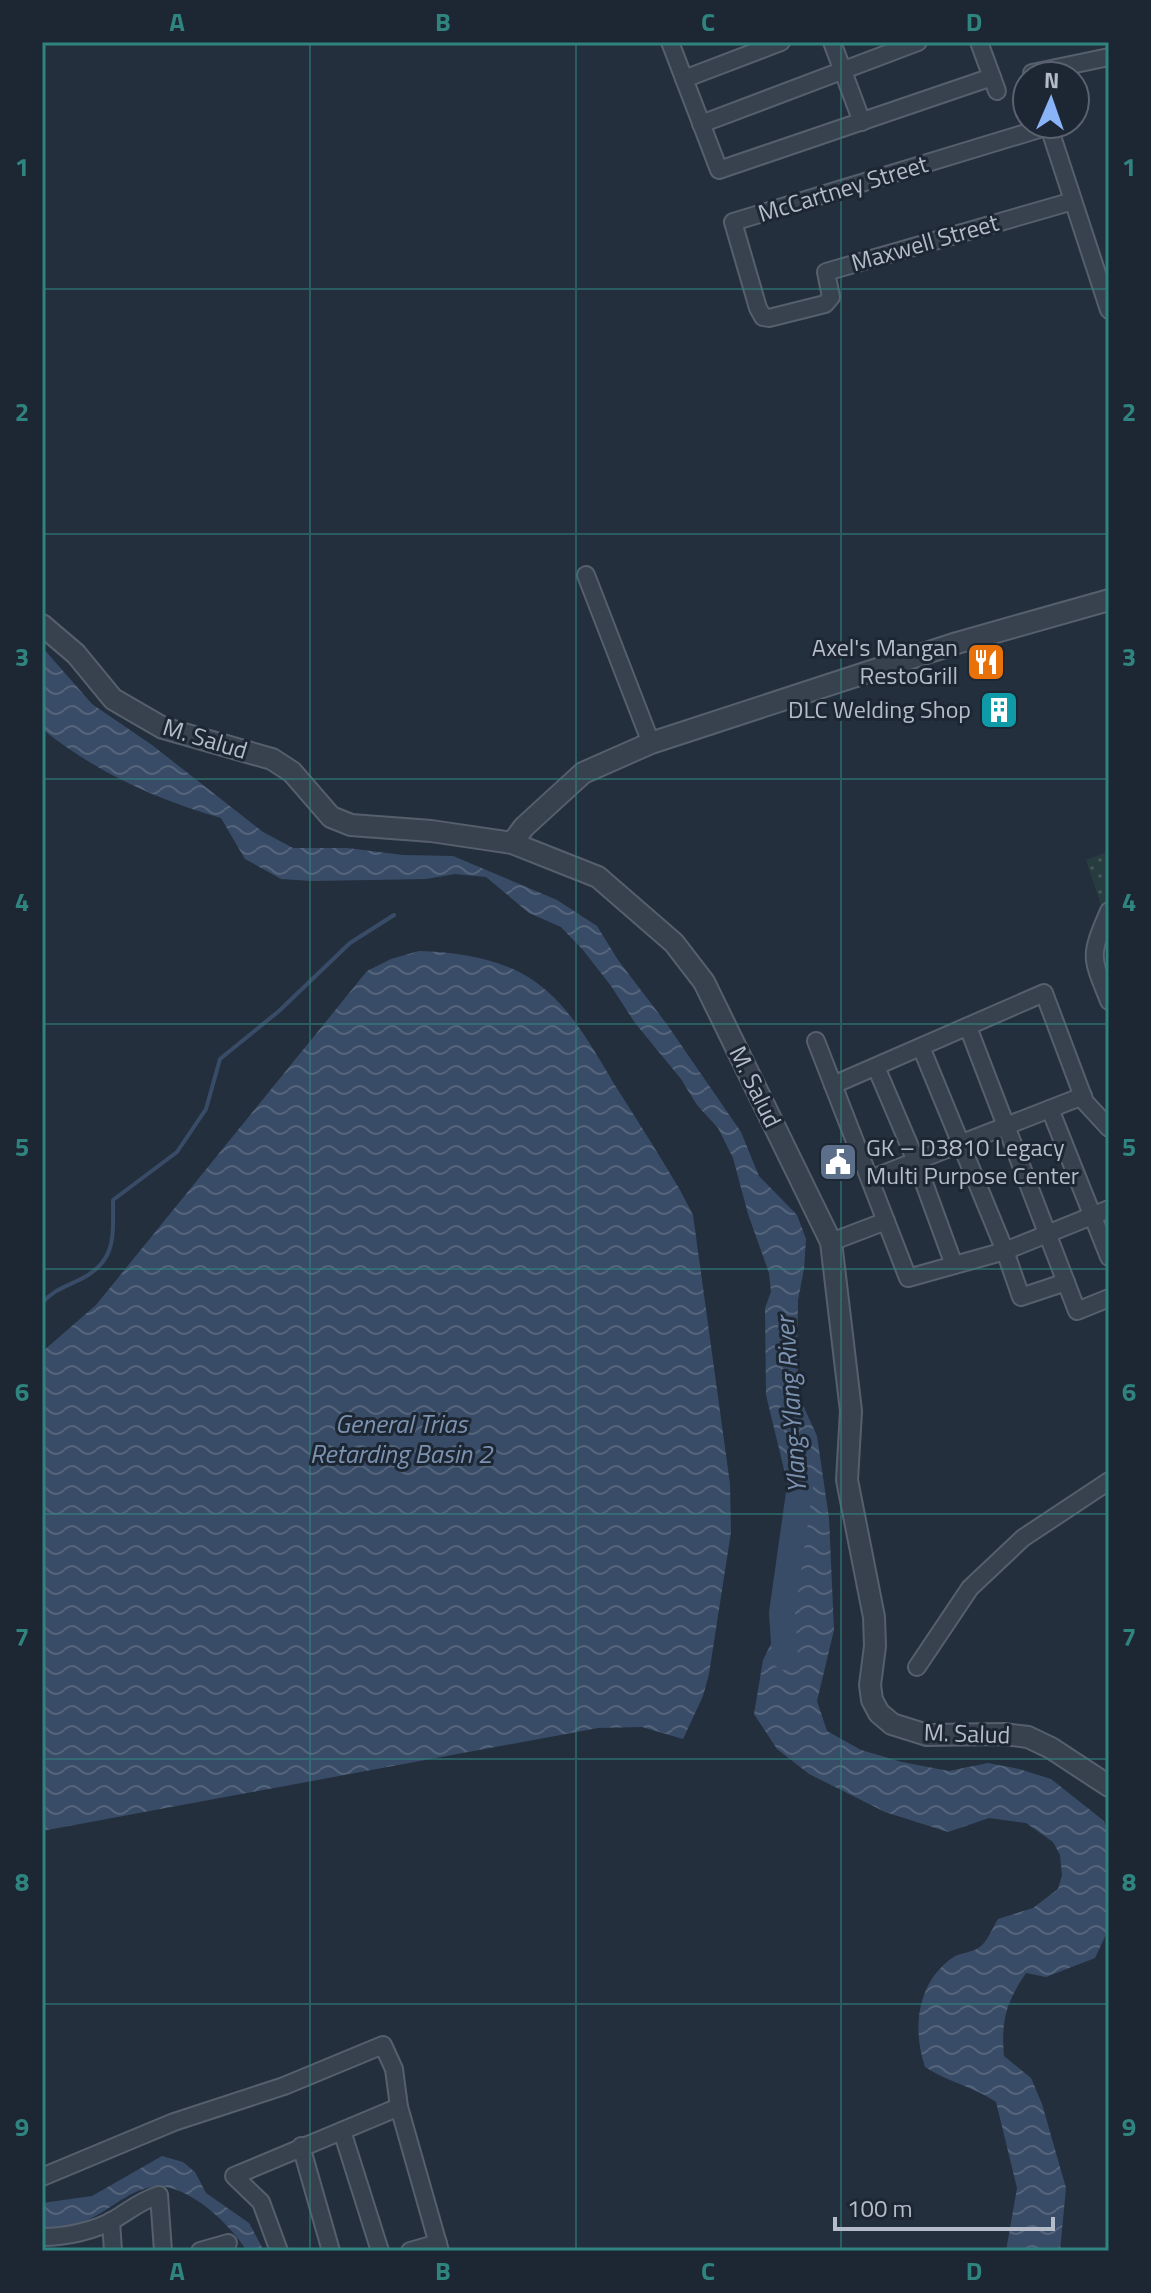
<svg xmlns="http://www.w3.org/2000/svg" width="1151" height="2293" viewBox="0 0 1151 2293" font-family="'Titillium Web',sans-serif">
	<defs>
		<pattern id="grass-dots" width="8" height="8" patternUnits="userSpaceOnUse" patternTransform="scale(2)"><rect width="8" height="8" fill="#263c3f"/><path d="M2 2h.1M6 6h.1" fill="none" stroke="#435659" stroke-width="1.8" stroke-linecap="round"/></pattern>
		<pattern id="water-waves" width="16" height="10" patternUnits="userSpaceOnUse" patternTransform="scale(2)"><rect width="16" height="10" fill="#394c67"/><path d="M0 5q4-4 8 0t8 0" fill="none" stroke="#53647b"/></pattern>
	</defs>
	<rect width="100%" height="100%" fill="#242f3e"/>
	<polygon fill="url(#grass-dots)" points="1109,851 1109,929 1086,860"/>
	<g fill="url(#water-waves)">
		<path d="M42,647L92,704L152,745L263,832L293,848H347L403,855L453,856L557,900L597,926L618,960L666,1023L741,1132L759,1176L797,1215L806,1239L804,1269L798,1300L797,1364L801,1401L817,1436L829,1518L834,1630L817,1701L827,1731L861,1750L902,1762L949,1771L988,1763L1019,1769L1051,1779L1104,1821L1109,1834V1928L1095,1958L1046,1977L1026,1973C1006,2003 1001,2019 1004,2056L1031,2078L1042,2104L1066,2188L1060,2251H1006L1017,2188L996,2102C974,2087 948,2082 925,2067C912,2029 917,1983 952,1958C960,1952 974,1953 981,1946C988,1940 993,1927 998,1919L1033,1908L1058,1889L1062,1875L1060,1855L1053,1842L1026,1823L989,1818L948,1832L885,1812L809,1774L777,1749L754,1714L763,1660L785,1616L801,1557L799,1531L766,1395L765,1308L771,1292L769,1273L748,1214L733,1158L718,1128L697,1105L681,1079L635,1023L611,986L583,950L561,927L529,913L486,877L455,874L426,879L312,881L281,879L245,859L221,818C155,799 96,772 42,729Z"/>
		<path d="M419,951C453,952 490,957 521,973C567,997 592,1048 618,1090C639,1123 660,1156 680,1190L693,1215L730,1484L731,1532L709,1674L703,1696L683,1739L642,1727L598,1728L42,1831V1352L96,1305L367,971L391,959Z"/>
		<path d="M162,2156L183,2162L195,2172L206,2193L249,2223L264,2251H247C230,2224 186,2181 152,2187C127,2191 108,2212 85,2221C72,2227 56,2227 42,2229V2203L92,2196Z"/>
	</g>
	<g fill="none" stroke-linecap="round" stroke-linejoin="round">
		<path stroke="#394c67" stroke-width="4" d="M42,1303C52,1291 65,1287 79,1280C117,1262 113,1236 113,1200L177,1152L206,1109L220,1059L279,1011L350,943L394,915"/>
		<polyline stroke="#394c67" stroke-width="26" points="785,1657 782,1613 800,1486"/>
		<defs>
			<g id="minor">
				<polyline points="670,42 719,170 992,77"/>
				<polyline points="832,42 862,122"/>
				<polyline points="979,42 997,91"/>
				<polyline points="1033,76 1032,73 1109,57"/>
				<polyline points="684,79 781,42"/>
				<polyline points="701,124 918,42"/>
				<polyline points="1048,124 1109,310"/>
				<polyline points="1049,126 733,222 758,308 763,317 769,318 825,304 831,297 826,272 1073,201"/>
				<polyline points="586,575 651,743"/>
				<path d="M1109,911C1089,957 1091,956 1109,1001"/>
				<polyline points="968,1027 1077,1311 1109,1298"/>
				<polyline points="816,1041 908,1278 1005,1251 1109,1209"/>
				<polyline points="921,1047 1005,1251 1021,1297 1066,1282"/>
				<polyline points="876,1067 916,1161 954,1265"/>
				<polyline points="833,1085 1044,993 1085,1102 1109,1128"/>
				<polyline points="1050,1109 1109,1257"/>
				<polyline points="870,1179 1083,1096"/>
				<polyline points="831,1242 886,1221"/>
				<polyline points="917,1667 970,1588 1023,1538 1109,1481"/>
				<polyline points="342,2131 380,2251"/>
				<polyline points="301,2146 331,2251"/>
				<polyline points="42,2177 174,2122 284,2086 383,2045 394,2069 399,2107 440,2251"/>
				<polyline points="111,2221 113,2251"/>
				<path d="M42,2237C65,2237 95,2231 115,2219C130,2210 142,2200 159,2195L163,2251"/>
				<polyline points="200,2251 228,2243"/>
				<polyline points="279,2251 261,2202 234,2176 399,2107"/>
				<polyline points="410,2251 438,2243"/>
			</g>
			<g id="tertiary">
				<polyline points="42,625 76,654 113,699 163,728 272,759 292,772 331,817 351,825 431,831 512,843 598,877 674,943 704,982 831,1242 851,1411 847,1480 874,1617 875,1646 870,1685 872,1700 879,1713 892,1724 927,1735 1004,1734 1028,1737 1051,1748 1109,1786"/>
				<polyline points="512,843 524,827 583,773 651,743 957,643 1109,600"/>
			</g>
		</defs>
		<use href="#minor" stroke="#565f6c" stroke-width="20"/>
		<use href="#tertiary" stroke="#565f6c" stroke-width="24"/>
		<use href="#minor" stroke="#38414e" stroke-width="16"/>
		<use href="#tertiary" stroke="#38414e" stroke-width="20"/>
	</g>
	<path fill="none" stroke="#308480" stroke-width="2" stroke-opacity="0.55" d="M310,42V2251M576,42V2251M841,42V2251M42,289H1109M42,534H1109M42,779H1109M42,1024H1109M42,1269H1109M42,1514H1109M42,1759H1109M42,2004H1109"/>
	<defs>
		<symbol id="restaurant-square" viewBox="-11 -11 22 22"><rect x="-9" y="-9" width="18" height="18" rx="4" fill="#e8710a" stroke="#1d2633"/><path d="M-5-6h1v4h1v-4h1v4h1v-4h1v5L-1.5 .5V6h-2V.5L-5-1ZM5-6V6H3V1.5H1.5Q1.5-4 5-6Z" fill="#fff"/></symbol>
		<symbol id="building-square" viewBox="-11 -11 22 22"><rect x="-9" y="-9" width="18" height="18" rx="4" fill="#0f9aa8" stroke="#1d2633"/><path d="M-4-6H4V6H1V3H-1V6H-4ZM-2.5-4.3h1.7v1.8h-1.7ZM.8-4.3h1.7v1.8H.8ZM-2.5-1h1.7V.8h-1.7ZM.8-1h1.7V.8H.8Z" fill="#fff"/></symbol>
		<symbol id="civic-square" viewBox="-11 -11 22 22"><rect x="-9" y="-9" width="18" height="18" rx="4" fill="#5c6f8a" stroke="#1d2633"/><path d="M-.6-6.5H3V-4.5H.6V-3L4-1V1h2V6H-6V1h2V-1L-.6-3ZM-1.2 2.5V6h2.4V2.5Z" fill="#fff"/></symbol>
	</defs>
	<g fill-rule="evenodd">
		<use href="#restaurant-square" x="964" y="640" width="44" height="44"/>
		<use href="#building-square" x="977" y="688" width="44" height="44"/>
		<use href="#civic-square" x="816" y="1140" width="44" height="44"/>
	</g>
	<g text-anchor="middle" stroke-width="6" stroke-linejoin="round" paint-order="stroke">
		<g font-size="24" fill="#b4bcc9" stroke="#1d2633">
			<text transform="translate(843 189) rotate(-17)" y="8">McCartney Street</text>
			<text transform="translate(925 243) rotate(-16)" y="8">Maxwell Street</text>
			<text transform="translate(205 739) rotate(17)" y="8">M. Salud</text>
			<text transform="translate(755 1087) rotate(64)" y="8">M. Salud</text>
			<text transform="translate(967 1734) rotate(2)" y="8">M. Salud</text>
		</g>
		<g font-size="24" fill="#b4bcc9" stroke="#1d2633" text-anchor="end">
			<text x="958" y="656">Axel's Mangan<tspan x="958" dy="28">RestoGrill</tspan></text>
			<text x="971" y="718">DLC Welding Shop</text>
			<text x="866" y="1156" text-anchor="start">GK – D3810 Legacy<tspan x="866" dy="28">Multi Purpose Center</tspan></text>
		</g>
		<g font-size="26" font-style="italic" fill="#7c92b1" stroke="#1d2633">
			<text transform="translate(791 1405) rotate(-94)" y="9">Ylang-Ylang River</text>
			<text x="401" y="1433">General Trias<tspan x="401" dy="30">Retarding Basin 2</tspan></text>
		</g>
	</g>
	<rect width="1151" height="2293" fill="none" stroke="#1d2633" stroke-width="88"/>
	<g transform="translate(1051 100) rotate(2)"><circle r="38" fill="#1d2633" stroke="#59626f" stroke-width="2"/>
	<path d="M0-6L14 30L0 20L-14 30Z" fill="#8ab4f8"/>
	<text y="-12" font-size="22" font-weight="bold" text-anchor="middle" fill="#b4bcc9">N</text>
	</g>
	<path d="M835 2217v12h218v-12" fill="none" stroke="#b4bcc9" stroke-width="4"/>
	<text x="847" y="2217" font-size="24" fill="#b4bcc9" stroke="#1d2633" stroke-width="6" paint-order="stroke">100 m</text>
	<rect x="44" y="44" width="1063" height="2205" fill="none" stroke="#308480" stroke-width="3"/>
	<g font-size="26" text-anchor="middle" font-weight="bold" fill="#308480">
		<text x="177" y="31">A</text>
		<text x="443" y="31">B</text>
		<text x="708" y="31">C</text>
		<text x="974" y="31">D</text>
		<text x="22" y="176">1</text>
		<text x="1129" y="176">1</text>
		<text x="22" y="421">2</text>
		<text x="1129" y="421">2</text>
		<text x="22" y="666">3</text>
		<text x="1129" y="666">3</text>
		<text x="22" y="911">4</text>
		<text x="1129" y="911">4</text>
		<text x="22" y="1156">5</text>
		<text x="1129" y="1156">5</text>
		<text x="22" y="1401">6</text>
		<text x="1129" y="1401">6</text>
		<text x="22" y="1646">7</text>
		<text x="1129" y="1646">7</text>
		<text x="22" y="1891">8</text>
		<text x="1129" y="1891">8</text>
		<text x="22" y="2136">9</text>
		<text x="1129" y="2136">9</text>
		<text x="177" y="2280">A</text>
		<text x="443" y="2280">B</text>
		<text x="708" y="2280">C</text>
		<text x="974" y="2280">D</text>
	</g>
</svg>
